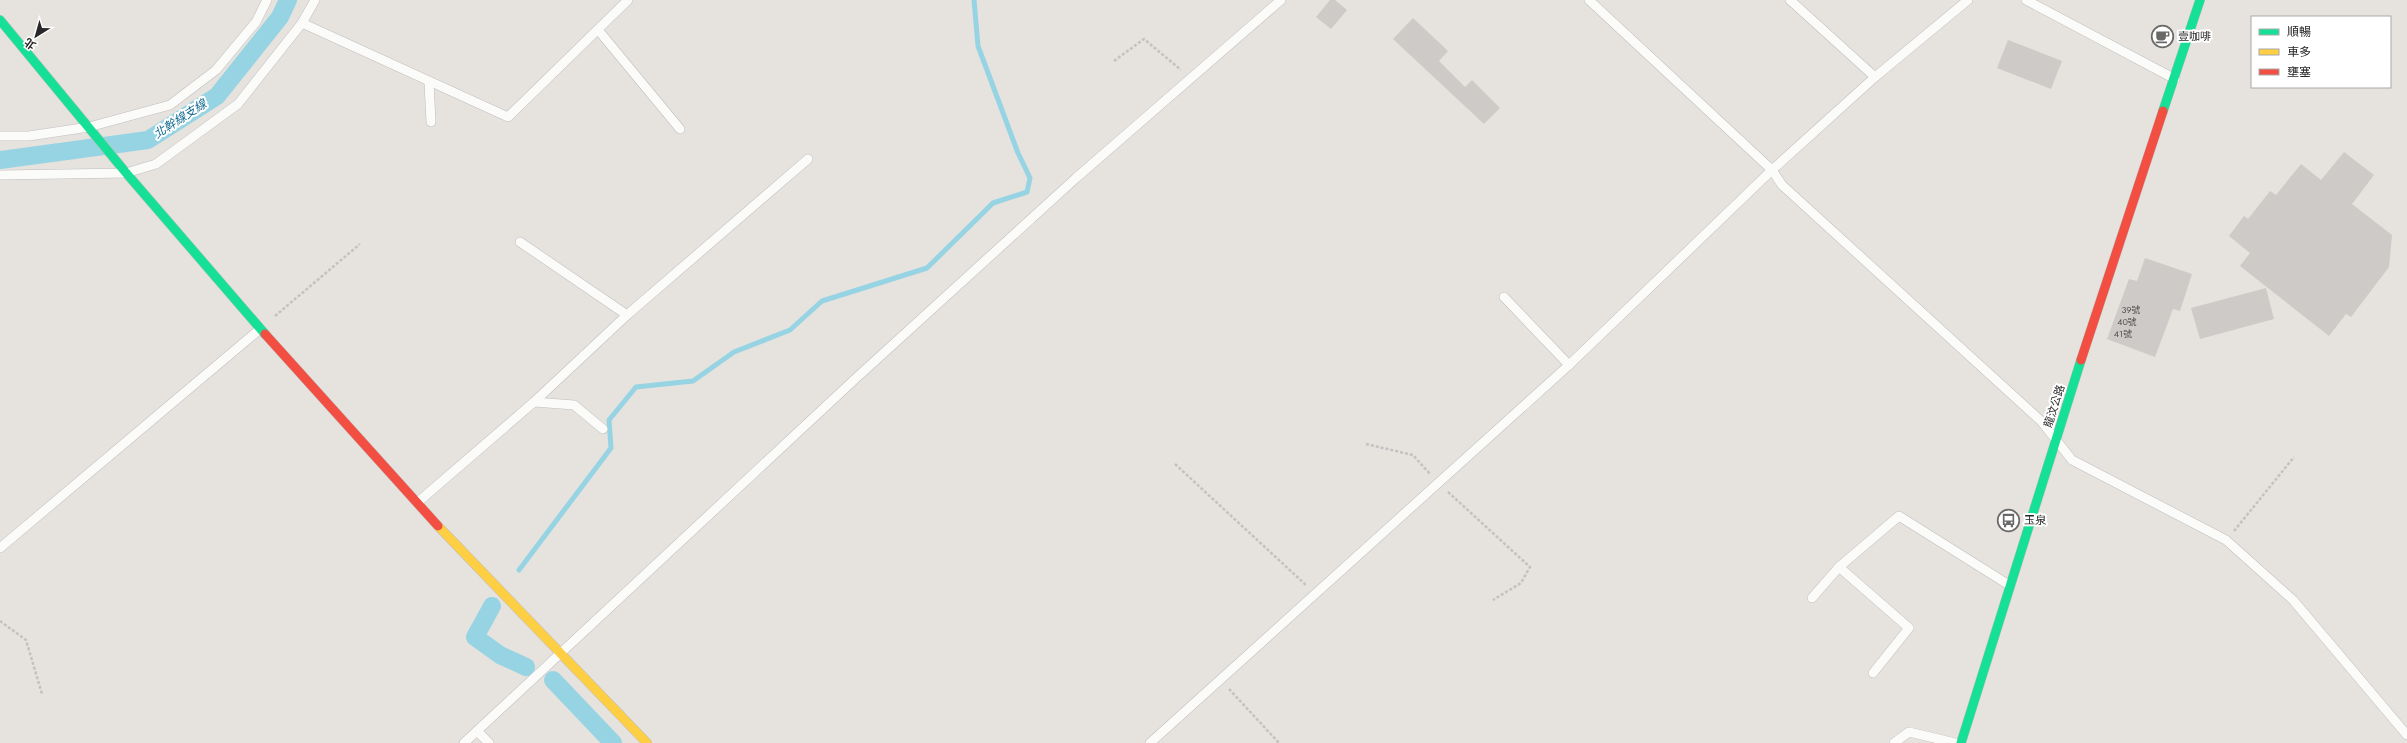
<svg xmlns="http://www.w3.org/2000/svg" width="2407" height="743" viewBox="0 0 2407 743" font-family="Jost,'Noto Sans TC',sans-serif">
	<rect width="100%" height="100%" fill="#e6e2de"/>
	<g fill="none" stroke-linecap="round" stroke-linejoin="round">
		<polyline stroke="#96d4e4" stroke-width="5" points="519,570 611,448 609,420 636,387 693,381 734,352 790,330 822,301 927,268 993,203 1027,192 1030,178 1018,153 978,46 974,0"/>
		<g stroke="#96d4e4" stroke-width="18">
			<polyline points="0,160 148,140 217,96 280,17 288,0"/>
			<polyline points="492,606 475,637 500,655 526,667"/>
			<polyline points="553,680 613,743"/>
		</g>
	</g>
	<g fill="#cdcac8">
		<polygon points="1330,0 1335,0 1347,10 1331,29 1316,17"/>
		<polygon points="1413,18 1448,51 1439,61 1465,87 1472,80 1500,108 1484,124 1393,39"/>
		<polygon points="2008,40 2062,61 2051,89 1997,68"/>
		<polygon points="2344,152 2374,175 2352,204 2392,235 2389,267 2351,317 2346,314 2329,336 2240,266 2250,253 2229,236 2244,216 2248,219 2270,191 2276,195 2301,164 2321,180"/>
		<polygon points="2145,258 2192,274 2180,311 2173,309 2155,357 2107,339 2129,279 2137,281"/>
		<polygon points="2266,288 2274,319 2200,339 2191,308"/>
	</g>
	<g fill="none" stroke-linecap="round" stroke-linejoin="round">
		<defs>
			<g id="lane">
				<polyline points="1589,0 1772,170 1782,185 2041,421 2072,460 2226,540 2293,600 2407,735"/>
				<polyline points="1790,0 1875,77"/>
				<polyline points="2026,0 2175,79"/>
				<polyline points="302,23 508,117 628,0"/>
				<polyline points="599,31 680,129"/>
				<polyline points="429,82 431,122"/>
				<polyline points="0,136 29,136 89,127 170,105 216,70 256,22 267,0"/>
				<polyline points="0,175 126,173 156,164 238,104 302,23 315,0"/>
				<polyline points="520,242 627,315"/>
				<polyline points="1504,297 1569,365"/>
				<polyline points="534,402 574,405 603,429"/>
				<polyline points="418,502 534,402 627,315 808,159"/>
				<polyline points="0,548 260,329"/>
				<polyline points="1839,567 1909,628 1873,673"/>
				<polyline points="1812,598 1839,567 1899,516 2009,585"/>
				<polyline points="477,731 489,743"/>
				<polyline points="464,743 854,380 1076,178 1281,0"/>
				<polyline points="1150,743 1569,365 1772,170 1875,77 1968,0"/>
				<polyline points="1894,743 1909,732 1955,743"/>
			</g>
			<g id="fast">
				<polyline points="0,20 127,174 265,334"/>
				<polyline points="2163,111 2200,0"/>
				<polyline points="1961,743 2081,360"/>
			</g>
			<polyline id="slow" points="438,526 647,743"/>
			<g id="jam">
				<polyline points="265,334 438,526"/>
				<polyline points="2081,360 2163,111"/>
			</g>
		</defs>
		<use href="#lane" stroke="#c0bfbf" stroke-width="10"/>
		<use href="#fast" stroke="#c0bfbf" stroke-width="10"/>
		<use href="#slow" stroke="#c0bfbf" stroke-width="10"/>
		<use href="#jam" stroke="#c0bfbf" stroke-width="10"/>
		<g stroke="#c3c2c2" stroke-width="2.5" stroke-dasharray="3 2" stroke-linecap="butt">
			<polyline points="1114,61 1144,39 1181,70"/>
			<polyline points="275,316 360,244"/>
			<polyline points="1366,444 1413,455 1430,474"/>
			<polyline points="1175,464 1307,586"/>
			<polyline points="1448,492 1530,567 1521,583 1493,600"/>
			<polyline points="2234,531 2294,457"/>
			<polyline points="0,621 26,640 42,694"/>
			<polyline points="1229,689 1279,743"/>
		</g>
		<use href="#lane" stroke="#fbfbfa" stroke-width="9"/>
		<use href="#fast" stroke="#16e098" stroke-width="9"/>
		<use href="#slow" stroke="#ffcf43" stroke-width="9"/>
		<use href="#jam" stroke="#f24e42" stroke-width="9"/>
	</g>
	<defs>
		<symbol id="cafe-ring" viewBox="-11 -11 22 22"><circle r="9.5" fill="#fff" stroke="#6a6968" stroke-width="1.5"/><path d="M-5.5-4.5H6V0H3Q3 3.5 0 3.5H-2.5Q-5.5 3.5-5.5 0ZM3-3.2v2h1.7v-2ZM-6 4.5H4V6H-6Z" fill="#6a6968"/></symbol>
		<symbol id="bus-ring" viewBox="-11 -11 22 22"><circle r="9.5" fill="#fff" stroke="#6a6968" stroke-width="1.5"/><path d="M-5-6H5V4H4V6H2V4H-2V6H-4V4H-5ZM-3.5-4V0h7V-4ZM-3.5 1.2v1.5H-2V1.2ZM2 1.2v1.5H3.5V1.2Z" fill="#6a6968"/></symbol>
	</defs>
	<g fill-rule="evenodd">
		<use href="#cafe-ring" x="2150" y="24" width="25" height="25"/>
		<use href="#bus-ring" x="1996" y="508" width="25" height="25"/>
	</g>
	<g text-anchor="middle" stroke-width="4" stroke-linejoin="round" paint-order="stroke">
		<g font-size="9" fill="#525151">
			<text x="2131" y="313">39號</text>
			<text x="2127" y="325">40號</text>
			<text x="2123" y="337">41號</text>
		</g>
		<g font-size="11" fill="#282828" stroke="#fff" text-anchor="start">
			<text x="2178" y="40">壹咖啡</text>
			<text x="2024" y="524">玉泉</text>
		</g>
		<g font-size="11" fill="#282828" stroke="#fff">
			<text transform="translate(2054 406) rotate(-72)" y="4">龍汶公路</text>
		</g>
		<g font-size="12" font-style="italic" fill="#156c8f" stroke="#fff">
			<text transform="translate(180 119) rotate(-33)" y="4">北幹線支線</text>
		</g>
	</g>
	<rect x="2251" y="16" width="140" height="72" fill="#ffffff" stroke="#a9a9a9"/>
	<rect x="2259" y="29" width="20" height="6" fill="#16e098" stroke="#a9a9a9"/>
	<text x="2287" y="36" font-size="12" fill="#282828">順暢</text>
	<rect x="2259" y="49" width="20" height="6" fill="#ffcf43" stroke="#a9a9a9"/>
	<text x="2287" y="56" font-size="12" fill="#282828">車多</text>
	<rect x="2259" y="69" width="20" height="6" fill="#f24e42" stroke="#a9a9a9"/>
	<text x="2287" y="76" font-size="12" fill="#282828">壅塞</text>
	<g transform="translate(36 36) rotate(217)" stroke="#ffffff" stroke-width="3" paint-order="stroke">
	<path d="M0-3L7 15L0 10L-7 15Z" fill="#282828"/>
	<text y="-6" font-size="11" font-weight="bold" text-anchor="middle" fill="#282828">北</text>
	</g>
</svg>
